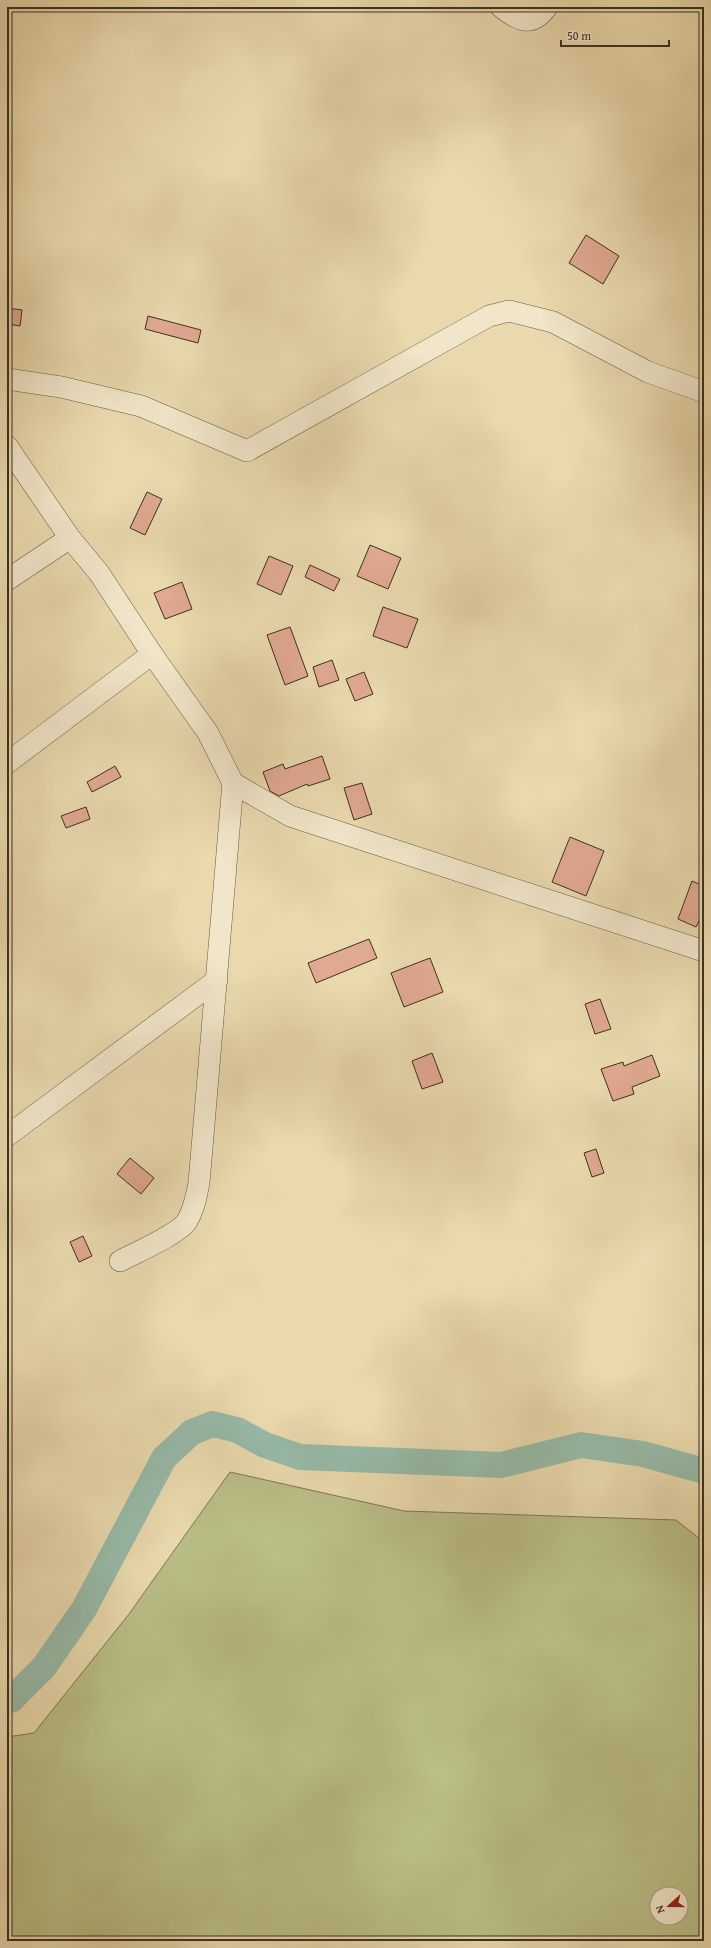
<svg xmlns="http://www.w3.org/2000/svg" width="711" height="1948" viewBox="0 0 711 1948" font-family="'Gentium Book Plus',serif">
	<rect width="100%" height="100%" fill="#e9d9ad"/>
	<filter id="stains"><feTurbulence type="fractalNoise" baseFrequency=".005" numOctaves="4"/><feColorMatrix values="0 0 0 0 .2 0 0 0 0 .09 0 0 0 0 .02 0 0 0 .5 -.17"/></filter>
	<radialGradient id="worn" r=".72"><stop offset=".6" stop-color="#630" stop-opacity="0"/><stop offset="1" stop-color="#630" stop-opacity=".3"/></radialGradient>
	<path fill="#babe87" stroke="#7b7755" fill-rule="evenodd" d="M230,1472L404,1511L676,1520L704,1542V1941H7V1737L34,1733L129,1614ZM657,1894H681V1918H657Z"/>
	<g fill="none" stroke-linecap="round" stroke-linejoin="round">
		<polyline stroke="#97baa8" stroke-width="26" points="7,1701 11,1700 44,1667 84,1609 164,1458 192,1432 213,1424 237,1430 265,1445 300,1457 501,1465 581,1445 643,1454 704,1471"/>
	</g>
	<g fill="#e0a991" stroke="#3c3023">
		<polygon points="586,235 619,256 603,284 569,263"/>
		<polygon points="7,308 22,310 20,326 7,324"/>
		<polygon points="148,316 201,330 198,343 145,329"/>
		<polygon points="147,492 162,499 145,535 130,528"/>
		<polygon points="370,545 401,558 388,589 357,576"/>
		<polygon points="269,556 293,566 281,595 257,584"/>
		<polygon points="310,565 340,579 334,591 305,577"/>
		<polygon points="182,582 192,609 165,619 154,593"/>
		<polygon points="383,607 418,619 407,648 373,636"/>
		<polygon points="290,627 308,676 285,685 267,635"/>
		<polygon points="332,660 339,680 319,687 313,667"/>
		<polygon points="364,672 373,694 355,701 346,679"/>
		<polygon points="322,756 330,779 308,786 307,784 279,796 270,791 263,772 283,764 285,769"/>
		<polygon points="115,766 121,777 92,792 87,782"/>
		<polygon points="362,783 372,814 354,820 344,788"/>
		<polygon points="86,807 90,819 66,828 61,816"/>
		<polygon points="570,837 604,851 586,896 552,882"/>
		<polygon points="692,881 704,886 704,911 696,927 678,919"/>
		<polygon points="369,939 377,958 316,983 308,963"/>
		<polygon points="430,958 443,992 404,1007 391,973"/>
		<polygon points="600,999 611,1029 595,1034 585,1004"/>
		<polygon points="432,1053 443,1082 422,1089 412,1061"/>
		<polygon points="652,1055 660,1076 632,1087 634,1094 613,1101 601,1069 623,1062 624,1066"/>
		<polygon points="596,1149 604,1173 592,1177 584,1153"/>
		<polygon points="130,1158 154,1178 141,1194 117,1174"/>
		<polygon points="83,1236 92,1256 79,1262 70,1242"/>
	</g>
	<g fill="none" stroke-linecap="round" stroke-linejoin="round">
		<defs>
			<g id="minor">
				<path d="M501,7C518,21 532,28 547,7"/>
				<polyline points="7,379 61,387 141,406 247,451 489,316 509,311 553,322 648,372 704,392"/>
				<polyline points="7,446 70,538 99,573 152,654 208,733 233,783 290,816 704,951"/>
				<polyline points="7,580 70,538"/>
				<polyline points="7,763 152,654"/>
				<polyline points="7,1136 217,980"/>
				<path d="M120,1261C135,1253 179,1234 187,1221C194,1210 196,1197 199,1183L233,783"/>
			</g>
		</defs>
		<use href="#minor" stroke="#675a46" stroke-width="22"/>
		<use href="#minor" stroke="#f1e6ca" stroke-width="21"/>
	</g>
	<rect width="711" height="1948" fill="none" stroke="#e9d9ad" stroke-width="24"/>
	<rect x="8" y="8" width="695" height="1932" fill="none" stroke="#3c3023" stroke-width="2"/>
	<rect x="12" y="12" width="687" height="1924" fill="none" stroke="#3c3023"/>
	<g transform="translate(669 1906) rotate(249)"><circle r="19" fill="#f1e6ca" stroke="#a99d87"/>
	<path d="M0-3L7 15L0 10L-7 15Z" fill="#8f2418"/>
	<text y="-6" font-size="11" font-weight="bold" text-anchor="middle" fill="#3c3023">N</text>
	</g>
	<path d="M561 40v6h108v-6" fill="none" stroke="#3c3023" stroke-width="2"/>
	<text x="567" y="40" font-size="12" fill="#3c3023" stroke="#f1e6ca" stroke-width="3" paint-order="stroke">50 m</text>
	<rect width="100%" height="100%" filter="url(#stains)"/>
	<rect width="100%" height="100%" fill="url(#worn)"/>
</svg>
